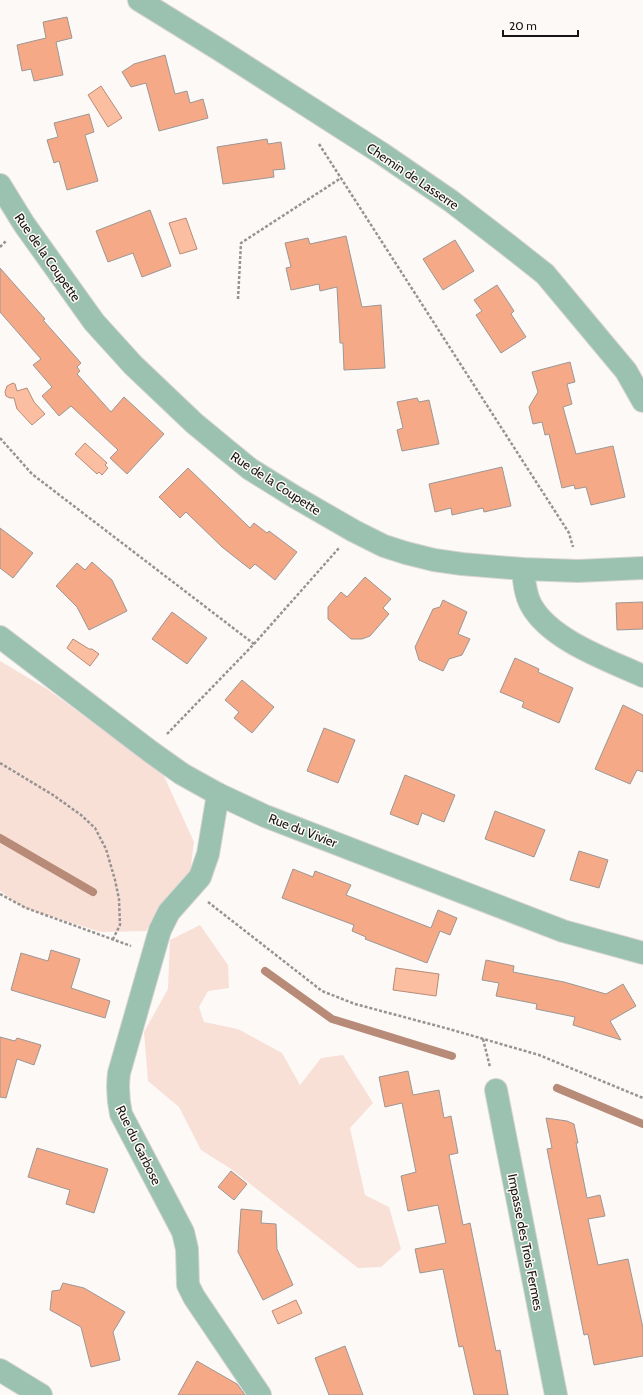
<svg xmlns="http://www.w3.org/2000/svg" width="643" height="1395" viewBox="0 0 643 1395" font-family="Cabin,sans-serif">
	<rect width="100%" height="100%" fill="#fdf9f7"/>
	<g fill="#f8e0d6">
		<polygon points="0,661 47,689 163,774 194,842 190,873 162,905 146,931 101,932 24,908 0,891"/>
		<polygon points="200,925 228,965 229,988 208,991 199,1007 204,1022 238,1029 282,1053 300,1085 321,1058 343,1055 373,1103 350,1128 365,1195 389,1207 401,1249 381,1267 358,1268 231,1169 201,1150 179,1107 148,1081 144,1032 168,989 170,940"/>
	</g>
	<g fill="#fcbea1" stroke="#b78b77">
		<polygon points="101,86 122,118 108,127 88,95"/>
		<polygon points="186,218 197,249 180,254 169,223"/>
		<polygon points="13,383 15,384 17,391 27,388 34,402 45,414 32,425 17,409 14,398 10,398 6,396 5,392 7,386"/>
		<polygon points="85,443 107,463 105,465 108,468 102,475 99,472 97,474 75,454"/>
		<polygon points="73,639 89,649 92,649 99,654 90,666 73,653 67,648"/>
		<polygon points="396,968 439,974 436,996 393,990"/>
		<polygon points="296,1300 302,1313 278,1324 272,1311"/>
	</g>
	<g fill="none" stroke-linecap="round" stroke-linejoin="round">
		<g stroke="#b78b77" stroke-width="8">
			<polyline points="0,838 93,892"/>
			<polyline points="265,971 332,1019 452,1056"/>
			<polyline points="557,1088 643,1124"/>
		</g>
	</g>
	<g fill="#f6a986" stroke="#9b9795">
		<polygon points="67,17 72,38 56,42 63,75 34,81 31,69 22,71 17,45 46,38 43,22"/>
		<polygon points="165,55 175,94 187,91 190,103 203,99 208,118 159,131 146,83 131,87 122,72 134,64"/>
		<polygon points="89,114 94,132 85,135 98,181 67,190 59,161 54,163 47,140 58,137 54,123"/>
		<polygon points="267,139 268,144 281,142 285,169 273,170 274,177 223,184 217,147"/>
		<polygon points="150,210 171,266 142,277 133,253 108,262 96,231"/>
		<polygon points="346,236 362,307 381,305 385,368 344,370 343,343 340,343 337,287 320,291 319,284 291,290 286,268 291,267 285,243 308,238 310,244"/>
		<polygon points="455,240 474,271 443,290 423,259"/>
		<polygon points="0,268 45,319 43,320 81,363 77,367 80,371 77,374 111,412 124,397 164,434 127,474 110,458 118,450 71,406 59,416 42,396 52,387 33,365 41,359 0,312"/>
		<polygon points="497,285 514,311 511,314 526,337 501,353 476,315 482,311 474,300"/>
		<polygon points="570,362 575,382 567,384 572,404 563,407 576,454 613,446 625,497 591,505 586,487 575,489 574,485 562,488 549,434 545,435 542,422 533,424 529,407 538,392 532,372"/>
		<polygon points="417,398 419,402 429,400 439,444 402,451 397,430 403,428 397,402"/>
		<polygon points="502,467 511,506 484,512 483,508 452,515 451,508 435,512 429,484"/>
		<polygon points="188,468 250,528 254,523 267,533 269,531 297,552 275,580 255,564 250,569 222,547 186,512 180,518 159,497"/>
		<polygon points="0,528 33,553 13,578 0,568"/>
		<polygon points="92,562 112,580 127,611 89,630 77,607 56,586 77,563 85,570"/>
		<polygon points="365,577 391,599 383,608 389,614 370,636 362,639 351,639 328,619 328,607 341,592 347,597"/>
		<polygon points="443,600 467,612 458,634 470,639 462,655 449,659 443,671 419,660 415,647 433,609 440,607"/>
		<polygon points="643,602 643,629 617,630 616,603"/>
		<polygon points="172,612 207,638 187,664 152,639"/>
		<polygon points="515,658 539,669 538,672 573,688 559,723 522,707 524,702 500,692"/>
		<polygon points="242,680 274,707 252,733 234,718 239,712 225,700"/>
		<polygon points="623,705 643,715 643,772 637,770 630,784 595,769"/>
		<polygon points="324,728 355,740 338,783 307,771"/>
		<polygon points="405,775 455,795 444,822 422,813 418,825 390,814"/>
		<polygon points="495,811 545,830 534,857 485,839"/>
		<polygon points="579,851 608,860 599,888 570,880"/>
		<polygon points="293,869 313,877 315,871 351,885 346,895 431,928 438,910 457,918 450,935 440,931 427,963 365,939 366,937 352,931 354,925 282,898"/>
		<polygon points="51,950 80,959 71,988 110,1001 105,1018 11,990 21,953 48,961"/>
		<polygon points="486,960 514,966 513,972 564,982 606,994 623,984 636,1006 610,1021 621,1040 573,1025 575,1017 536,1009 537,1004 496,996 499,983 482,980"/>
		<polygon points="0,1037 15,1041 17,1038 41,1045 34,1065 17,1059 6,1098 0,1097"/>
		<polygon points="408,1071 413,1095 439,1090 444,1118 451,1116 458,1153 449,1155 463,1225 470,1223 496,1351 500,1350 508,1395 474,1395 463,1346 459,1347 443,1269 420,1273 415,1249 446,1243 438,1205 408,1211 401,1176 416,1172 402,1103 385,1107 379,1077"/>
		<polygon points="546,1118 567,1121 574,1124 578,1143 576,1143 587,1198 600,1195 605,1216 588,1219 598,1265 628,1259 643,1328 643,1356 594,1365 588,1334 584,1335 547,1149 552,1148"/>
		<polygon points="37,1148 108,1169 94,1213 66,1204 70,1190 28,1177"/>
		<polygon points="231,1171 247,1184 234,1200 218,1187"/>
		<polygon points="241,1209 262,1211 261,1223 276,1224 277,1249 293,1285 263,1300 238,1252"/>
		<polygon points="63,1283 84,1288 125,1312 113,1332 120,1360 91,1367 81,1327 50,1310 52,1291 60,1290"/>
		<polygon points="345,1346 363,1395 329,1395 315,1358"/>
		<polygon points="197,1361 237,1384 245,1395 178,1395"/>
	</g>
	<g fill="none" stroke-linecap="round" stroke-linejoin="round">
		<defs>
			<g id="minor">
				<polyline points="139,0 220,50 381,153 451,201 507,244 545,274 626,371 643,401"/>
				<polyline points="0,185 24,224 94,322 133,365 194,423 223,447 250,469 295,497 354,531 384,546 406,553 434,560 462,564 523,569 578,571 643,568"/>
				<path d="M523,569C524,581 525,594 531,605C550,640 608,660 643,676"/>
				<polyline points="0,637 151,752 182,774 218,794 265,816 563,931 643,953"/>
				<path d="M218,794L208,854L200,877L169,912L160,930L119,1073C117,1088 118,1100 121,1114L183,1232L187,1249L188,1285L194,1297L260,1395"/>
				<polyline points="496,1090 556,1395"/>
				<polyline points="0,1370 41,1395"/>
			</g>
		</defs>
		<use href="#minor" stroke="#d8d4d3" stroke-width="24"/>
		<g stroke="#969392" stroke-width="2.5" stroke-dasharray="3 2" stroke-linecap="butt">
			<polyline points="319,144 569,533 573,547"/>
			<polyline points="0,247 6,241"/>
			<polyline points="238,299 241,243 341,178"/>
			<polyline points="0,438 32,474 254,644"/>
			<polyline points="167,734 254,644 339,548"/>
			<polyline points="0,763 53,795 81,815 95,828 106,849 115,880 119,899 120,925 113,939"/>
			<polyline points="0,894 26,908 131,946"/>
			<polyline points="208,902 322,991 355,1004 449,1029 539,1055 643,1098"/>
			<polyline points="483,1039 490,1067"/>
		</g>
		<use href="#minor" stroke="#9bc1b1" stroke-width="22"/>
	</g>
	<g text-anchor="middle" stroke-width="3" stroke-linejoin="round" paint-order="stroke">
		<g font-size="13" fill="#161414" stroke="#fdf9f7">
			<text transform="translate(413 176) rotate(34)" y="5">Chemin de Lasserre</text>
			<text transform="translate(48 257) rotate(55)" y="5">Rue de la Coupette</text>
			<text transform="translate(276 483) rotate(33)" y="5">Rue de la Coupette</text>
			<text transform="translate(303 830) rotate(21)" y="5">Rue du Vivier</text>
			<text transform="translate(139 1145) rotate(64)" y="5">Rue du Garbose</text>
			<text transform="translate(526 1242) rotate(79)" y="5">Impasse des Trois Fermes</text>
		</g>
	</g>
	<path d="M503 30v6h75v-6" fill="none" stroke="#161414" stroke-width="2"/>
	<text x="509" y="30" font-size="12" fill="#161414" stroke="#fdf9f7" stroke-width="3" paint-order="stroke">20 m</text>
</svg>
